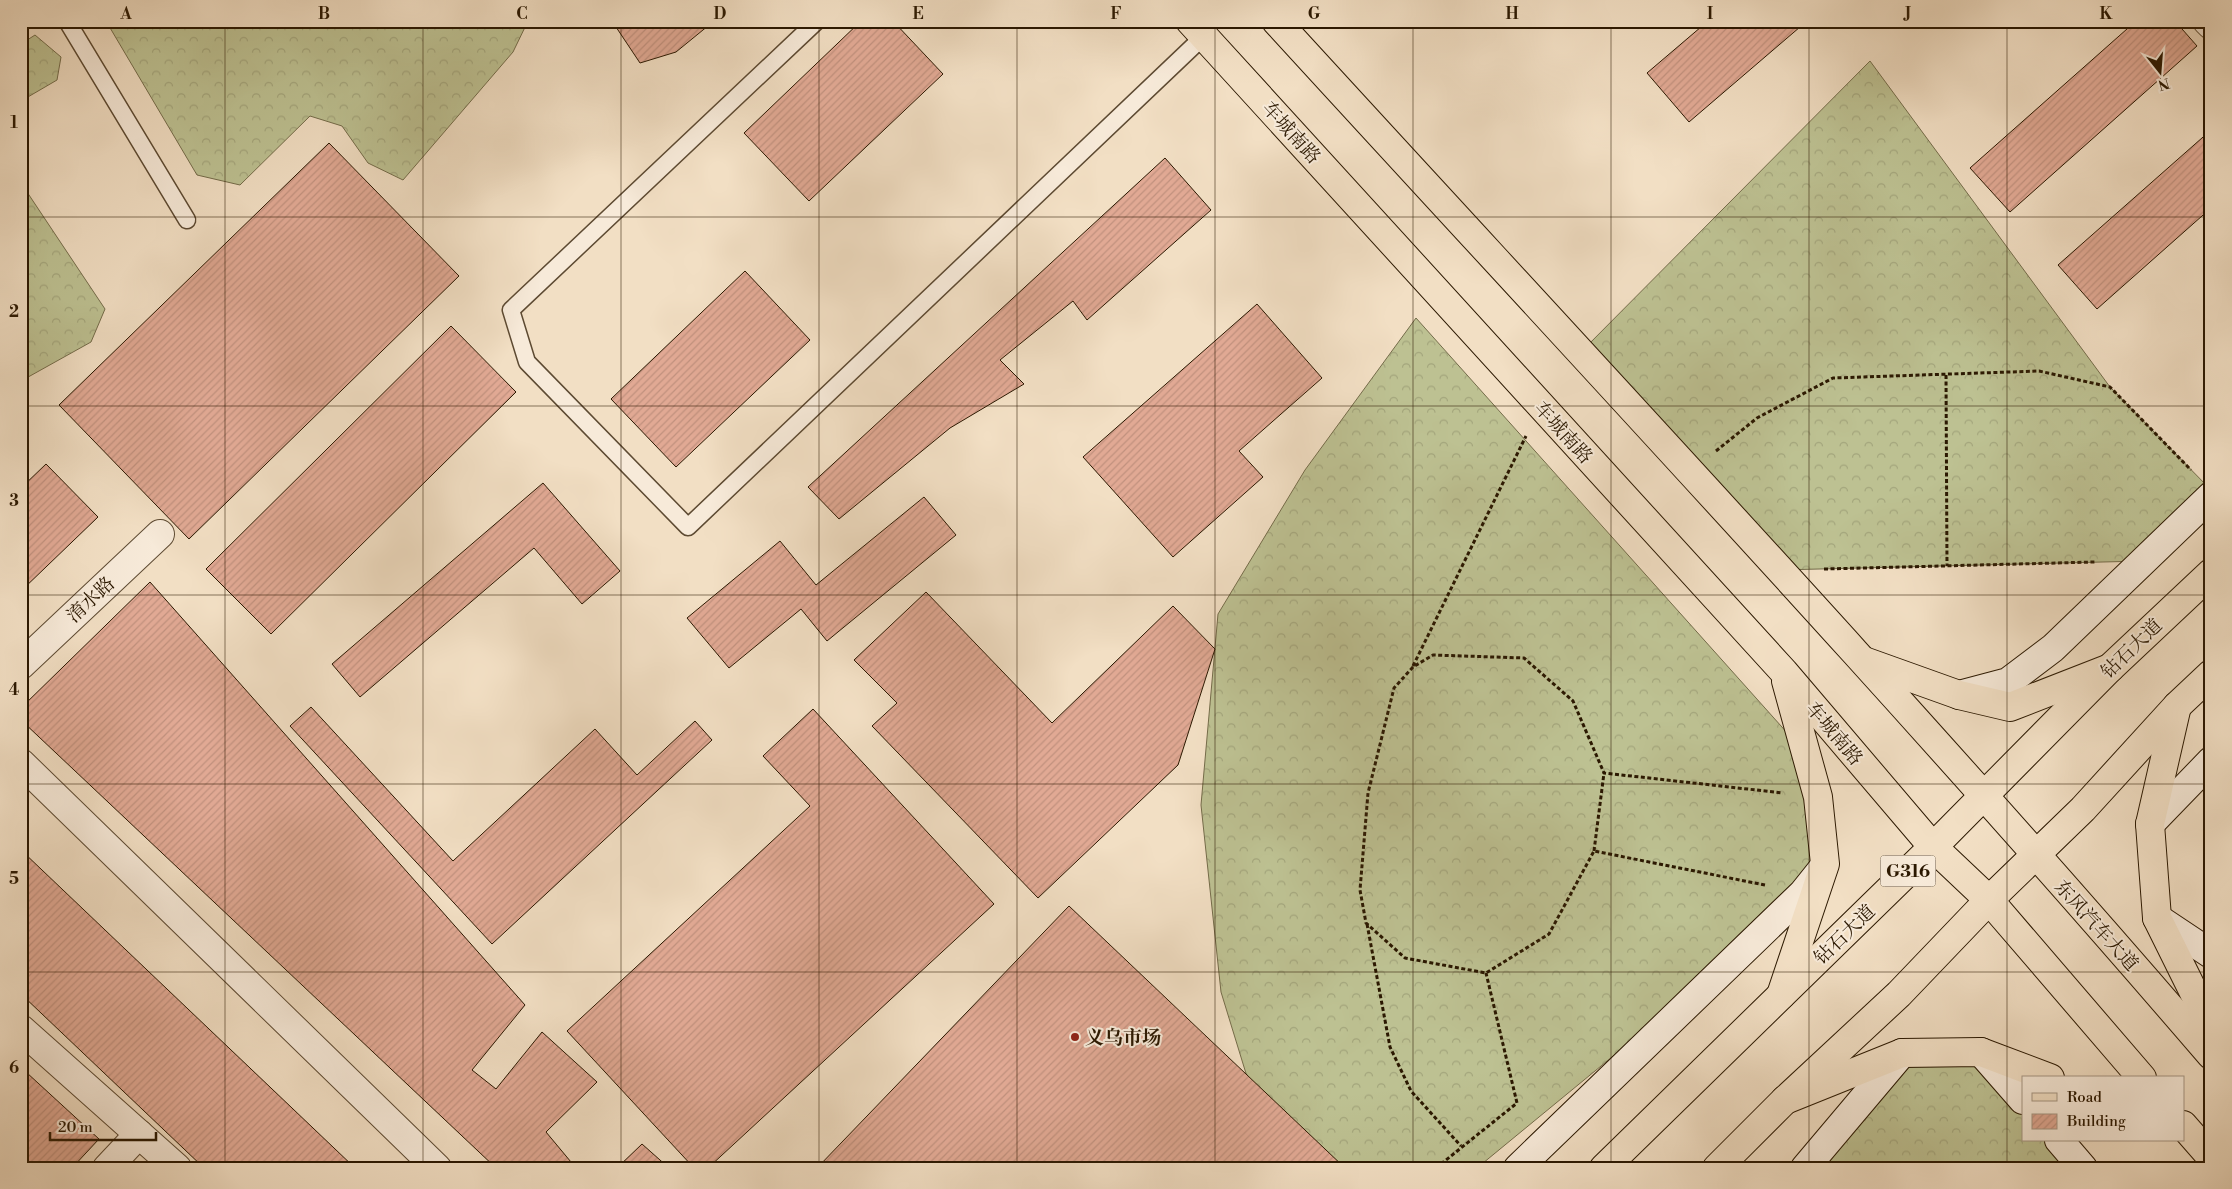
<svg xmlns="http://www.w3.org/2000/svg" width="2232" height="1189" viewBox="0 0 2232 1189" font-family="'Libre Bodoni','Noto Serif SC',serif">
	<defs>
		<pattern id="forest-crowns" width="20" height="18" patternUnits="userSpaceOnUse" patternTransform="scale(1.25)"><rect width="20" height="18" fill="#bdc192"/><path d="M2 6a3 3 0 1 1 6 0M12 15a3 3 0 1 1 6 0" fill="none" stroke="#a3a57c"/></pattern>
		<pattern id="building-hatch" width="6" height="6" patternUnits="userSpaceOnUse" patternTransform="scale(1.25)"><rect width="6" height="6" fill="#e1a994"/><path d="M-1 1l2-2M0 6l6-6M5 7l2-2" fill="none" stroke="#c1917e"/></pattern>
	</defs>
	<rect width="100%" height="100%" fill="#f2dfc4"/>
	<filter id="stains"><feTurbulence type="fractalNoise" baseFrequency=".004" numOctaves="4"/><feColorMatrix values="0 0 0 0 .2 0 0 0 0 .09 0 0 0 0 .02 0 0 0 .5 -.17"/></filter>
	<radialGradient id="worn" r=".72"><stop offset=".6" stop-color="#630" stop-opacity="0"/><stop offset="1" stop-color="#630" stop-opacity=".3"/></radialGradient>
	<g fill="url(#forest-crowns)" stroke="#746c4a">
		<polygon points="106,21 528,21 513,52 403,180 368,163 342,126 310,116 240,185 197,175"/>
		<polygon points="35,35 61,57 57,80 21,101 21,44"/>
		<polygon points="1870,61 2110,387 2211,490 2143,561 1779,570 1580,353"/>
		<polygon points="21,183 105,309 91,342 21,381"/>
		<polygon points="1416,318 1807,755 1825,864 1764,932 1477,1168 1275,1168 1221,992 1201,805 1218,614 1305,470"/>
		<polygon points="1981,1052 2023,1100 2023,1140 2059,1140 2083,1168 1805,1168 1902,1053"/>
	</g>
	<g fill="url(#building-hatch)" stroke="#2b1801">
		<polygon points="612,21 714,21 676,52 640,63"/>
		<polygon points="861,21 893,21 943,74 809,201 744,133"/>
		<polygon points="1708,21 1807,21 1689,122 1647,73"/>
		<polygon points="1941,21 1956,21 1948,29"/>
		<polygon points="2136,21 2175,21 2197,46 2010,212 1970,168"/>
		<polygon points="2211,130 2211,208 2097,309 2058,265"/>
		<polygon points="329,143 459,276 189,539 59,405"/>
		<polygon points="1165,158 1211,210 1087,320 1073,301 1000,360 1024,384 950,428 839,519 808,487"/>
		<polygon points="745,271 810,340 676,467 611,399"/>
		<polygon points="1257,304 1322,378 1239,451 1263,477 1173,557 1083,457"/>
		<polygon points="451,326 516,392 271,634 206,569"/>
		<polygon points="46,464 98,517 21,591 21,488"/>
		<polygon points="543,483 620,571 582,604 534,548 360,697 332,664"/>
		<polygon points="924,497 956,535 827,641 801,609 729,668 687,618 780,541 816,585"/>
		<polygon points="150,582 525,1005 472,1070 496,1089 542,1032 597,1082 546,1132 576,1168 496,1168 21,720 21,708"/>
		<polygon points="926,592 1052,723 1173,606 1215,649 1178,765 1038,898 872,726 897,703 854,660"/>
		<polygon points="311,707 453,861 595,729 637,775 695,721 712,740 492,944 290,726"/>
		<polygon points="813,709 994,904 708,1168 694,1168 567,1031 810,806 763,756"/>
		<polygon points="21,850 355,1168 204,1168 21,994"/>
		<polygon points="1069,906 1345,1168 817,1168"/>
		<polygon points="26,1072 99,1139 72,1168 21,1168 21,1077"/>
		<polygon points="642,1144 669,1168 617,1168"/>
	</g>
	<g fill="none" stroke-linecap="round" stroke-linejoin="round">
		<defs>
			<g id="lane">
				<polyline points="67,21 187,220"/>
				<polyline points="817,21 511,310 527,362 688,527 1204,36"/>
			</g>
			<g id="street">
				<polyline points="2207,21 2211,25"/>
				<polyline points="21,665 160,534"/>
				<polyline points="21,763 437,1168"/>
				<polyline points="21,1029 177,1168"/>
				<polyline points="107,1168 139,1134"/>
			</g>
			<g id="secondary">
				<polyline points="1959,695 2008,682 2053,648 2211,496"/>
				<polyline points="2150,824 2211,761"/>
				<polyline points="2157,918 2211,954"/>
				<polyline points="1981,1052 2023,1100"/>
				<polyline points="2059,1140 2083,1168"/>
				<polyline points="1518,1168 1803,893 1823,868"/>
				<polyline points="1805,1168 1902,1053"/>
			</g>
			<g id="primary">
				<polyline points="1190,21 1784,672 1933,847 1989,900 2142,1078"/>
				<path d="M1276,21C1590,364 1908,702 2211,1055"/>
				<polyline points="1864,661 1959,695 2010,707 2110,668"/>
				<polyline points="2177,706 2150,824 2157,918 2211,1027"/>
				<polyline points="1781,995 1825,864 1818,797 1786,681"/>
				<polyline points="1785,1100 1902,1053 1981,1052 2050,1078"/>
				<polyline points="2183,1125 2211,1157"/>
			</g>
			<g id="highway">
				<polyline points="1604,1168 1933,847 2110,668 2211,573"/>
				<polyline points="1717,1168 1784,1101 1899,994 1989,900 2083,809 2177,706 2211,674"/>
			</g>
		</defs>
		<use href="#lane" stroke="#5d4a32" stroke-width="19"/>
		<use href="#street" stroke="#5d4a32" stroke-width="30"/>
		<use href="#secondary" stroke="#2b1801" stroke-width="30"/>
		<use href="#primary" stroke="#2b1801" stroke-width="30"/>
		<use href="#highway" stroke="#2b1801" stroke-width="30"/>
		<g stroke="#2b1801" stroke-width="3" stroke-dasharray="4 2.5" stroke-linecap="butt">
			<polyline points="1946,375 1947,566"/>
			<polyline points="1716,451 1757,418 1833,378 2039,371 2110,387 2191,470"/>
			<polyline points="1824,569 2095,562"/>
			<polyline points="1413,666 1526,436"/>
			<polyline points="1594,851 1604,773"/>
			<polyline points="1765,885 1594,851 1549,934 1486,973 1405,958 1366,923 1360,890 1368,793 1394,688 1413,667 1433,655 1524,658 1573,701 1604,773 1783,793"/>
			<polyline points="1367,924 1390,1047 1411,1091 1461,1146"/>
			<polyline points="1436,1168 1517,1103 1486,973"/>
		</g>
		<use href="#lane" stroke="#f7ead9" stroke-width="16"/>
		<use href="#street" stroke="#f7ead9" stroke-width="28"/>
		<use href="#secondary" stroke="#f7ead9" stroke-width="28"/>
		<use href="#primary" stroke="#f2dfc4" stroke-width="28"/>
		<use href="#highway" stroke="#f2dfc4" stroke-width="28"/>
	</g>
	<path fill="none" stroke="#2b1801" stroke-width="1" stroke-opacity="0.55" d="M225,21V1168M423,21V1168M621,21V1168M819,21V1168M1017,21V1168M1215,21V1168M1413,21V1168M1611,21V1168M1809,21V1168M2007,21V1168M21,217H2211M21,406H2211M21,595H2211M21,784H2211M21,972H2211"/>
	<circle fill="#8f2418" stroke="#f7ead9" stroke-width="2" cx="1075" cy="1037" r="5"/>
	<g text-anchor="middle" stroke-width="4" stroke-linejoin="round" paint-order="stroke">
		<rect fill="#f7ead9" stroke="#685742" stroke-width="1" x="1880.5" y="855.5" width="55" height="31" rx="4"/>
		<g font-size="18" font-weight="bold" fill="#2b1801">
			<text x="1908" y="877">G316</text>
		</g>
		<g font-size="19" fill="#2b1801" stroke="#f7ead9">
			<text transform="translate(1292 132) rotate(48)" y="7">车城南路</text>
			<text transform="translate(1564 432) rotate(48)" y="7">车城南路</text>
			<text transform="translate(90 599) rotate(-43)" y="7">淯水路</text>
			<text transform="translate(2131 648) rotate(-44)" y="7">钻石大道</text>
			<text transform="translate(1835 733) rotate(50)" y="7">车城南路</text>
			<text transform="translate(2097 925) rotate(48)" y="7">东风汽车大道</text>
			<text transform="translate(1844 934) rotate(-44)" y="7">钻石大道</text>
		</g>
		<g font-size="19" font-weight="bold" fill="#2b1801" stroke="#f7ead9" text-anchor="start">
			<text x="1085" y="1044">义乌市场</text>
		</g>
	</g>
	<rect width="2232" height="1189" fill="none" stroke="#f2dfc4" stroke-width="55"/>
	<rect x="2022" y="1076" width="162" height="65" fill="#f7ead9" stroke="#a59683"/>
	<rect x="2032" y="1093" width="25" height="8" fill="#f2dfc4" stroke="#a59683"/>
	<text x="2067" y="1102" font-size="15" fill="#2b1801">Road</text>
	<rect x="2032" y="1114" width="25" height="15" fill="url(#building-hatch)" stroke="#a59683"/>
	<text x="2067" y="1126" font-size="15" fill="#2b1801">Building</text>
	<g transform="translate(2160 72) rotate(163)" stroke="#f7ead9" stroke-width="4" paint-order="stroke">
	<path d="M0-4L9 19L0 12L-9 19Z" fill="#2b1801"/>
	<text y="-8" font-size="14" font-weight="bold" text-anchor="middle" fill="#2b1801">N</text>
	</g>
	<path d="M50 1132v8h106v-8" fill="none" stroke="#2b1801" stroke-width="2.5"/>
	<text x="58" y="1132" font-size="15" fill="#2b1801" stroke="#f7ead9" stroke-width="4" paint-order="stroke">20 m</text>
	<rect x="28" y="28" width="2176" height="1134" fill="none" stroke="#2b1801" stroke-width="2"/>
	<g font-size="16" text-anchor="middle" font-weight="bold" fill="#2b1801">
		<text x="126" y="19">A</text>
		<text x="324" y="19">B</text>
		<text x="522" y="19">C</text>
		<text x="720" y="19">D</text>
		<text x="918" y="19">E</text>
		<text x="1116" y="19">F</text>
		<text x="1314" y="19">G</text>
		<text x="1512" y="19">H</text>
		<text x="1710" y="19">I</text>
		<text x="1908" y="19">J</text>
		<text x="2106" y="19">K</text>
		<text x="14" y="128">1</text>
		<text x="14" y="317">2</text>
		<text x="14" y="506">3</text>
		<text x="14" y="695">4</text>
		<text x="14" y="884">5</text>
		<text x="14" y="1073">6</text>
	</g>
	<rect width="100%" height="100%" filter="url(#stains)"/>
	<rect width="100%" height="100%" fill="url(#worn)"/>
</svg>
